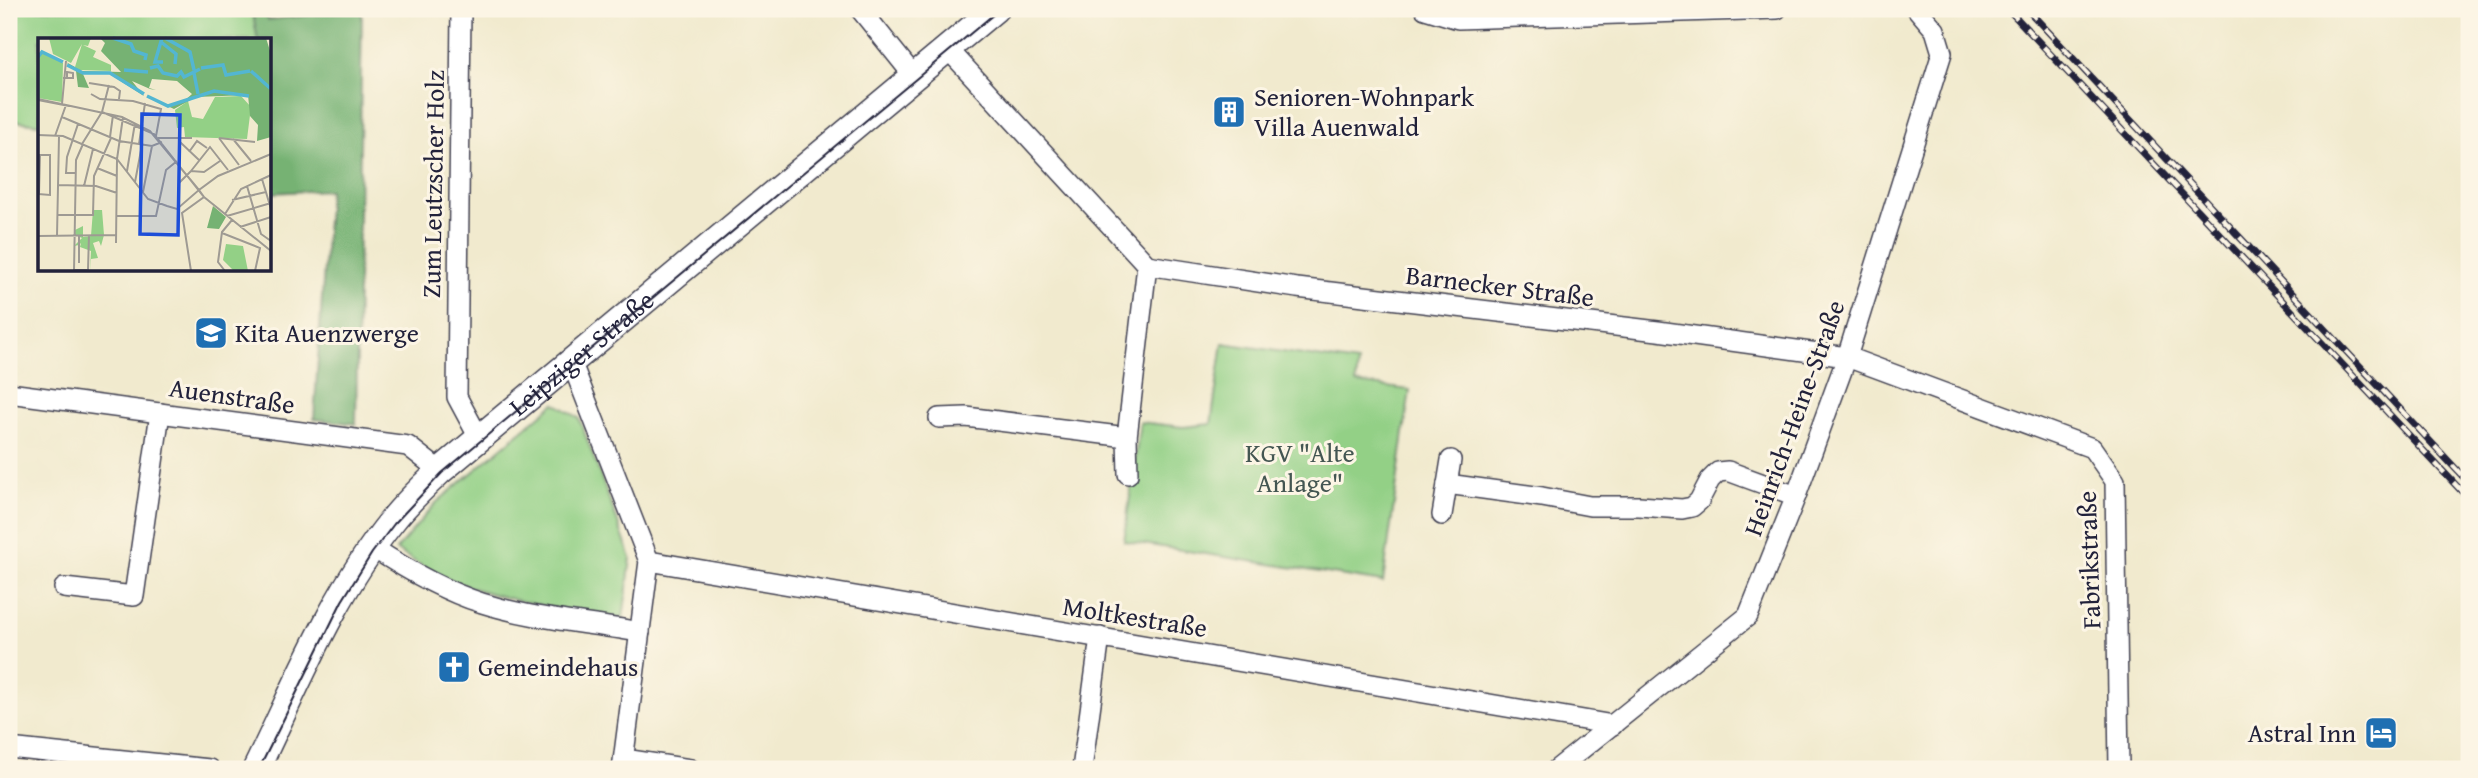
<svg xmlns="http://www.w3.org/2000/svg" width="2478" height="778" viewBox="0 0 2478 778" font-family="'Gentium Book Plus',serif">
	<rect width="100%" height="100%" fill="#fcf5e5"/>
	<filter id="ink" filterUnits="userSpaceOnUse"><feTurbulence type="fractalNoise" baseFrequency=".0143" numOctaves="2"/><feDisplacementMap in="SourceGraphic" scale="14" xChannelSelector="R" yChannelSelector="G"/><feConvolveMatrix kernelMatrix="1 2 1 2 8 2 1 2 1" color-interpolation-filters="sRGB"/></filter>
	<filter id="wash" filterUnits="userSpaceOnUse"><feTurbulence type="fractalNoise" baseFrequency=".00686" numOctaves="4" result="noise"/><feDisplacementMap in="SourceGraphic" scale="28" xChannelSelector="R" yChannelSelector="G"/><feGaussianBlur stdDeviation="1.57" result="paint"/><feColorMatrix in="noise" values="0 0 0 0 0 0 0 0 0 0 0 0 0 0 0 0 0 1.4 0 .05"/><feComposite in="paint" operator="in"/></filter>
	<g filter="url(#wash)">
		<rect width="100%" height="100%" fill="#f1eace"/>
		<g fill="#93d086" stroke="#5a7960" stroke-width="2">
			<polygon points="9,9 252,9 258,40 40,40 40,124 9,120"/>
			<polygon points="1223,343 1358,363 1356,383 1410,390 1383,582 1124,541 1140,422 1183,427 1211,424"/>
			<path d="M555,403L579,418L631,558L623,619C560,609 498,601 438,575C424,568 410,558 396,550L436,503Z"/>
		</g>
		<polygon fill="#76b273" stroke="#4c6a57" stroke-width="2" points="252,9 265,9 268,20 362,9 356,424 314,419 329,190 270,193 270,40 258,40"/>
	</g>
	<g filter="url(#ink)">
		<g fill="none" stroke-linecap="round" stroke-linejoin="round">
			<defs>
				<g id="street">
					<polyline points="461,9 457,397 479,438"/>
					<polyline points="860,9 913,75"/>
					<polyline points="1425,9 1458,19 1777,9"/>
					<polyline points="947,48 1147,265 1297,288 1658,331 1847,357 2092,448 2115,481 2119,769"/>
					<polyline points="571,361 649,561 622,769"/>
					<polyline points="9,393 408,446 440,471"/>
					<polyline points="939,418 966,417 1127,437"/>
					<polyline points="1128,474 1127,437 1147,265"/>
					<polyline points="1447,484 1542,497 1590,506 1639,506 1682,509 1692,507 1699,501 1710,480 1718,472 1728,471 1796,496"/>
					<polyline points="1442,515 1451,460"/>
					<path d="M372,547C407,570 443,591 482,603C533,619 588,623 640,632"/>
					<polyline points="649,561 1613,725"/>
					<polyline points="64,588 134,596 160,413"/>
					<polyline points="9,748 209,769"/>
					<polyline points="624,759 690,769"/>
					<polyline points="1082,769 1100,637"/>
					<polyline points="1557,769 1748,616 1796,496 1847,357 1942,53 1935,30 1917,9"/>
				</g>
				<g id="secondary">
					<path id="s1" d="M256,769C297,685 333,594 392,521C406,503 423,487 440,471L995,9"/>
				</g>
			</defs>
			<use href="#street" stroke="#414051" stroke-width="22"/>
			<use href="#secondary" stroke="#414051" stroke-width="29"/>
			<use href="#street" stroke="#fff" stroke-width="19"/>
			<use href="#secondary" stroke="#fff" stroke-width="26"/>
			<polyline stroke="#22223b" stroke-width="2" points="259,769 342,601 372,553 394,524 442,473 1000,9"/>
			<defs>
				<g id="rail">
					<polyline points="2008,9 2469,499"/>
					<polyline points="2027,9 2469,483"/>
				</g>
			</defs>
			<use href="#rail" stroke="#22223b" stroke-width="7"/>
			<use href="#rail" stroke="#fcf5e5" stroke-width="4.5" stroke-dasharray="13" stroke-linecap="butt"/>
		</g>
	</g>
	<defs>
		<symbol id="building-square" viewBox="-11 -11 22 22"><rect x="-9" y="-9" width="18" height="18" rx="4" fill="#1f6fb2" stroke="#fcf5e5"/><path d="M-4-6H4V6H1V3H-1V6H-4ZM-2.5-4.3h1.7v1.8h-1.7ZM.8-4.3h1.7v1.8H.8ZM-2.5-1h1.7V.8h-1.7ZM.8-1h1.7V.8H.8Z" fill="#fff"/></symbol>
		<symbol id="school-square" viewBox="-11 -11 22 22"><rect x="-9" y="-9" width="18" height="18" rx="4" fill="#1f6fb2" stroke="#fcf5e5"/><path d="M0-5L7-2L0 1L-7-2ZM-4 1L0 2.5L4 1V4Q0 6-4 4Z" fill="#fff"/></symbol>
		<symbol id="church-square" viewBox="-11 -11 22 22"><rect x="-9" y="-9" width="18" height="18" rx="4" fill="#1f6fb2" stroke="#fcf5e5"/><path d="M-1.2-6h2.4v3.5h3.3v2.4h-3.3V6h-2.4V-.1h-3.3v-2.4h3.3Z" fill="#fff"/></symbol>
		<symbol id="hotel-square" viewBox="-11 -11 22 22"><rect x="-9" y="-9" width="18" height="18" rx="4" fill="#1f6fb2" stroke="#fcf5e5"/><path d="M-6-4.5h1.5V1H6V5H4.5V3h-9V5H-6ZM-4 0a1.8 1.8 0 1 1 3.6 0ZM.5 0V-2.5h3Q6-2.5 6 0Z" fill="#fff"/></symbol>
	</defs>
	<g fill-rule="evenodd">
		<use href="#building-square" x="1210" y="93" width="38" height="38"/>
		<use href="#school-square" x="192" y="314" width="38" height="38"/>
		<use href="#church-square" x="435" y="648" width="38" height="38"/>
		<use href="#hotel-square" x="2362" y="714" width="38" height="38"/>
	</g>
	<g text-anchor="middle" stroke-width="6" stroke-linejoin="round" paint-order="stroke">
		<g font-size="26" fill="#22223b" stroke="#fcf5e5" text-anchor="start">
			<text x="1254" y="106">Senioren-Wohnpark<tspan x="1254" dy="30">Villa Auenwald</tspan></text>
			<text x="235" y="342">Kita Auenzwerge</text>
			<text x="478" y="676">Gemeindehaus</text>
			<text x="2356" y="742" text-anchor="end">Astral Inn</text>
		</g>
		<g font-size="26" fill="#22223b" stroke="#fcf5e5">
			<text transform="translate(433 184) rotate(-89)" y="9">Zum Leutzscher Holz</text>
			<text transform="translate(1500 286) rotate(7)" y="9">Barnecker Straße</text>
			<text dy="9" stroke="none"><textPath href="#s1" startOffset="537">Leipziger Straße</textPath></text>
			<text transform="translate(232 396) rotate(8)" y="9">Auenstraße</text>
			<text transform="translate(1794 418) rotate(-70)" y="9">Heinrich-Heine-Straße</text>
			<text transform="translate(2089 560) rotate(-92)" y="9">Fabrikstraße</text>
			<text transform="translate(1135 617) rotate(9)" y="9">Moltkestraße</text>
		</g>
		<g font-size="26" fill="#445652" stroke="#fcf5e5">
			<text x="1300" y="462">KGV "Alte<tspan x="1300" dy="30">Anlage"</tspan></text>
		</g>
	</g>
	<g transform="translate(38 38)">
		<rect width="233" height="233" fill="#f1eace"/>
		<path d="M11,0H53L50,8L45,7L58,13L55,19L73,27V33L41,32L37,29L44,6L33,25L15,16ZM4,15L25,25L24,64L0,60V20ZM203,58L213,69L209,101L147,99L146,89L139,90L137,72L150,63L154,79L165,81L177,59ZM55,172H64L66,197L63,208L61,203L55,205L60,220L53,221L52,233L53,213L42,209L41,213L43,205L41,207L36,208L44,200L37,197V192L45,188V199L53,198ZM188,206L205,208L210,233H196L185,222Z" fill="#93d086"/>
		<path d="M62,0H228L233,16V99L219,103L220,87L212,78L210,57L158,59L136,71L108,58L130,67L145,64L154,56L139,43L114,41L111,50L118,52L112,51L94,43L106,58L70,35L45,36L51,50L40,49L38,33L28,24L44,33L83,34L63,13L67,5ZM175,168L188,179L181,191L169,190Z" fill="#76b273"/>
		<path fill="none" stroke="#53b6d2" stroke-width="3.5" d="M75,0L93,6L96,13L108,17L107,22M124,0L117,24H125M127,0L152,14L156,32M123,4L138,16L137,26M0,19L4,14L25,24M29,27L45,35H72L106,56M112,30L120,28L125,35L139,38L143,34L146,39L162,31M163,30L185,27L188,37L212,33M86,32L110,34M213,33L233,51M156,35L160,56M109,58L130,68L176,53L211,58"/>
		<path fill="none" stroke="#9e9a93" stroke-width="2" d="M25,40H35V35L29,34V40M51,45L76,49L82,53L81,61M53,56L62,61L95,63L123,71L118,98M0,61L84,79L112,93L161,152L139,171L129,168L110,161L79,121L25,98L0,97M0,62L31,68M24,66L28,23M64,74L71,47M64,74L116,96L166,159L233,213M24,79L81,103L114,108L124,104M17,98L28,67M72,99L75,77M120,100H154M181,100L217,104M181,100L201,127M195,101L213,123M142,104L161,122M44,106L64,74M101,106L107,65M151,114L159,103L169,110M0,117H12V157L0,156M59,130L79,138M89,133L97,85M153,133L172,109L190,132M37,135H28L29,119L40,86M224,141L233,171M97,144L104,107M20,147L58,148L79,155M46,148L55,111M209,148L223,196L233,203M105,154L114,108M1,156L2,117M166,159L233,213M194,162L228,154M141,168V145L153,133L166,134L182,123M187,176L203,151L233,137M19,177H55L56,138L73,100M79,178H118L128,132L139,123M189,178L233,165M202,189L233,179M184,195L222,210L217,233M0,198L78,197M19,198L21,98M41,198V225M78,205L79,121L85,79M36,232H50L51,197M36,233L38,122L45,106M153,233L144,175L166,159L161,152L180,138L233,116M187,233L180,224L184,194L194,182"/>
		<path fill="#1d4ed8" fill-opacity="0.15" stroke="#1d4ed8" stroke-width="3.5" d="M104,76L142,77L140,197L102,196Z"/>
		<rect width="233" height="233" fill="none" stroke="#22223b" stroke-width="3.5"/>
	</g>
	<rect width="2478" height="778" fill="none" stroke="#fcf5e5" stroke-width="35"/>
</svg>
